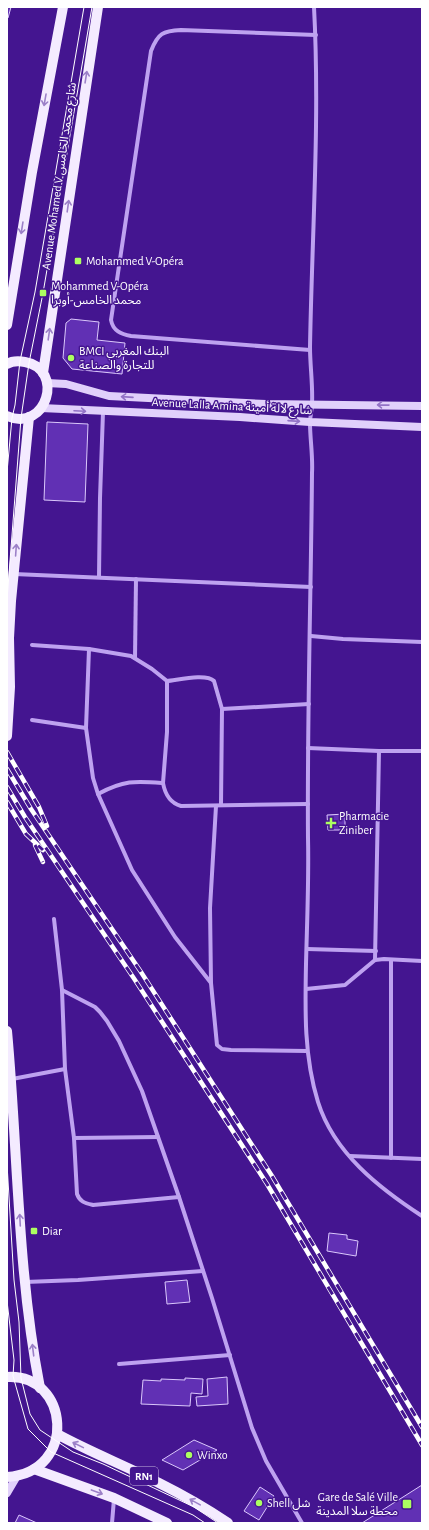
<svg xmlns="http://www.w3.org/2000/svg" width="429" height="1530" viewBox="0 0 429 1530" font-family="'Alegreya Sans','Noto Sans Arabic',sans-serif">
	<rect width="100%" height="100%" fill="#441590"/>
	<g fill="#6130b4" stroke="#dbc8fc">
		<polygon points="7,7 11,7 8,18 7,18"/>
		<polygon points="71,319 99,322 97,340 125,343 122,374 72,369 63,358 66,323"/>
		<polygon points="47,422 88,424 85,502 44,500"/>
		<polygon points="345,814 345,830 328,830 327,815"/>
		<polygon points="329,1233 347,1235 347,1239 358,1241 356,1256 327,1251"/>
		<polygon points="187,1280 190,1302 167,1304 165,1282"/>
		<polygon points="227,1377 228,1404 197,1406 196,1397 208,1396 207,1379"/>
		<polygon points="185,1378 203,1379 202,1394 191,1393 190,1406 141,1404 143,1380 161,1381 161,1379 185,1380"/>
		<polygon points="194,1440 217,1450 183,1470 162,1460"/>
		<polygon points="422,1485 422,1523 362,1523"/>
		<polygon points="260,1487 274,1496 259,1520 244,1511"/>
		<polygon points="19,1515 37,1523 15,1523"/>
	</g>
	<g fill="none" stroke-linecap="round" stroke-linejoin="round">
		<g stroke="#bea2f0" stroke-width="4">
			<path d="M314,7C320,120 312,234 310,347C310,366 313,385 312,404C312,410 310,416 310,423C310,439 313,456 312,473C311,595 307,717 308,838C309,880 307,922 306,964C305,1011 304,1057 318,1102C334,1153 379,1188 422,1216"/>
			<path d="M310,350L131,336C121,334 113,331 111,320L151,51C158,33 163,31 181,30L316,35"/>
			<polyline points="14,574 311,587"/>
			<polyline points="99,577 100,498 103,412"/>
			<polyline points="311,636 343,639 422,642"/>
			<polyline points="32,645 89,649 131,656 152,669 167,681 167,732 163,783"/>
			<polyline points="89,649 86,728 93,778 98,794 132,870 175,937 211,983"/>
			<polyline points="135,658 136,579"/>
			<path d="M167,681C178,680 206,673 214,681L222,709L221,805"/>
			<polyline points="222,709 309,704"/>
			<polyline points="32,720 86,728"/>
			<polyline points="308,748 379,751 422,751"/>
			<path d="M98,794C124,780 135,781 163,783C165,794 170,803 181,806L308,804"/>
			<polyline points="216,806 210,908 211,983 217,1045 222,1049 231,1050 307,1051"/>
			<path d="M54,919L62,990L65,1069L74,1138L77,1194C80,1202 85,1203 93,1205L179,1197"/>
			<polyline points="307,949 376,951"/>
			<polyline points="375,960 379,751"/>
			<polyline points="306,989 345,985 375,960 384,959 422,961"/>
			<polyline points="62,990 95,1007 100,1012 107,1021 119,1041 142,1091 179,1197 212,1298 252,1428 266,1461 302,1523"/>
			<polyline points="12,1079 65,1069"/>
			<polyline points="74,1138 158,1137"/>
			<polyline points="350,1156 422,1159"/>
			<polyline points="391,1158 391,960"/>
			<polyline points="25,1282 78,1280 203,1271"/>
			<polyline points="119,1364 230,1355"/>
			<polyline points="112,1523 114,1499"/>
		</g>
		<g stroke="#e1d0fb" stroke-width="8">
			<polyline points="47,383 66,384 109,396 266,404 422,406"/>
			<polyline points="41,408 240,417 310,422 422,427"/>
			<polyline points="7,1493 17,1476"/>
		</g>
		<g stroke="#f4ebff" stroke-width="10">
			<polyline points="7,325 32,172 63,7"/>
			<path d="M7,364C12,361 19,361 25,362C65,369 47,433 7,416"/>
			<polyline points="43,373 98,7"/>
			<polyline points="7,736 10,687 9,638 11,601 29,417"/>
			<path d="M7,1031C18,1150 17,1270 40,1388"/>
			<path d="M7,1377C69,1373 79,1472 7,1477"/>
			<path d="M57,1434C90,1452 126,1466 159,1483C183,1495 206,1508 228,1523"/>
			<polyline points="34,1469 114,1498 167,1523"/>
		</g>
		<g stroke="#fff" stroke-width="1">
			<polyline points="7,472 12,418 15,405 20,361 35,292 84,7"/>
			<polyline points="7,600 21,418 29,363 43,293 92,7"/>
			<polyline points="7,1164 14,1280 19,1322 21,1378 30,1414 40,1430 73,1452 103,1464 194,1507 218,1523"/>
			<polyline points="7,1301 14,1360 13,1376 28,1429 51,1452 193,1515 205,1523"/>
		</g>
		<defs>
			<g id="rail">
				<polyline points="7,752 39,807 47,826"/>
				<polyline points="7,769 31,809 141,972 272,1176 422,1427"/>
				<polyline points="7,787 25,817 135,980 267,1184 422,1445"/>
				<polyline points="7,802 26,834 43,850"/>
				<polyline points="35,845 43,862"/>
			</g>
		</defs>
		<use href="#rail" stroke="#fff" stroke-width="4.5"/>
		<use href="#rail" stroke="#441590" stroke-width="3" stroke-dasharray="9" stroke-linecap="butt"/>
	</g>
	<defs><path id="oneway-shaft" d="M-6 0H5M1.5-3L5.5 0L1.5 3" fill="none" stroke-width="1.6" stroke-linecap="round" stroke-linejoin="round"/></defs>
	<g stroke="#9c80c8">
		<use href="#oneway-shaft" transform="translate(86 77) rotate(-81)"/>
		<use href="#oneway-shaft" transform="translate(45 100) rotate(100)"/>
		<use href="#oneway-shaft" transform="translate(68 206) rotate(-82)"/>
		<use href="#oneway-shaft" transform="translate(22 228) rotate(99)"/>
		<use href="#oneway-shaft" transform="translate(49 334) rotate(-82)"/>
		<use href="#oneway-shaft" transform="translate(16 550) rotate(-86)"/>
		<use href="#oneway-shaft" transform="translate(20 1220) rotate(-93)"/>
		<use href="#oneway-shaft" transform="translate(33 1350) rotate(-97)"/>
		<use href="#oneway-shaft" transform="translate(78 1445) rotate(-154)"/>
		<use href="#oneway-shaft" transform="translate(97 1492) rotate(20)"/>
		<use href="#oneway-shaft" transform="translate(195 1502) rotate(-151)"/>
	</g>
	<g stroke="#9272c6">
		<use href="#oneway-shaft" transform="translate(127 397) rotate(-176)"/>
		<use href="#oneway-shaft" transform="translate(383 405) rotate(-179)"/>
		<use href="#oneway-shaft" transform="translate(80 411) rotate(3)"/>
		<use href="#oneway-shaft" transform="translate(294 421) rotate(4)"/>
	</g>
	<g fill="#acff61" stroke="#441590" stroke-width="1.5">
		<rect x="74" y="257" width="8" height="8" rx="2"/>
		<rect x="39" y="289" width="8" height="8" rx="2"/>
		<circle cx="71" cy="358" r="4"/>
		<path d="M329 817h4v4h4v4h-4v4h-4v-4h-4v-4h4z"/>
		<rect x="30" y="1227" width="8" height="8" rx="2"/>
		<circle cx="189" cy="1455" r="4"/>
		<circle cx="259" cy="1503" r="4"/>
		<rect x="402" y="1499" width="10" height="10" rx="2"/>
	</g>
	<g text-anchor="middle" stroke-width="3" stroke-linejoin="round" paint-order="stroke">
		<rect fill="#441590" stroke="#c7b9de" stroke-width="1" x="130" y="1467" width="28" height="18" rx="3"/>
		<g font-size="11" font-weight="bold" fill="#fff">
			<text x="144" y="1480">RN1</text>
		</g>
		<g font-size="12" fill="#fff" stroke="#441590">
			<text transform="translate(59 176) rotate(-82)" y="4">Avenue Mohamed V شارع محمد الخامس</text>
			<text transform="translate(232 406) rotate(3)" y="4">Avenue Lalla Amina شارع لالة أمينة</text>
		</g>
		<g font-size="12" fill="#fff" stroke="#441590" text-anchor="start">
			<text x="86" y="265">Mohammed V-Opéra</text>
			<text x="51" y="290">Mohammed V-Opéra<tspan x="51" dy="14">محمد الخامس-أوبرا</tspan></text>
			<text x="79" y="355">BMCI البنك المغربي<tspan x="79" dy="14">للتجارة والصناعة</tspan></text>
			<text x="339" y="820">Pharmacie<tspan x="339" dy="14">Ziniber</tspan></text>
			<text x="42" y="1235">Diar</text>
			<text x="197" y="1459">Winxo</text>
			<text x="398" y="1501" text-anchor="end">Gare de Salé Ville<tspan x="398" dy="14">محطة سلا المدينة</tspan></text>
			<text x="267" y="1507">Shell شل</text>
		</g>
	</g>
	<rect width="429" height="1530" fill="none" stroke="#ffffff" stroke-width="16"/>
</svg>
